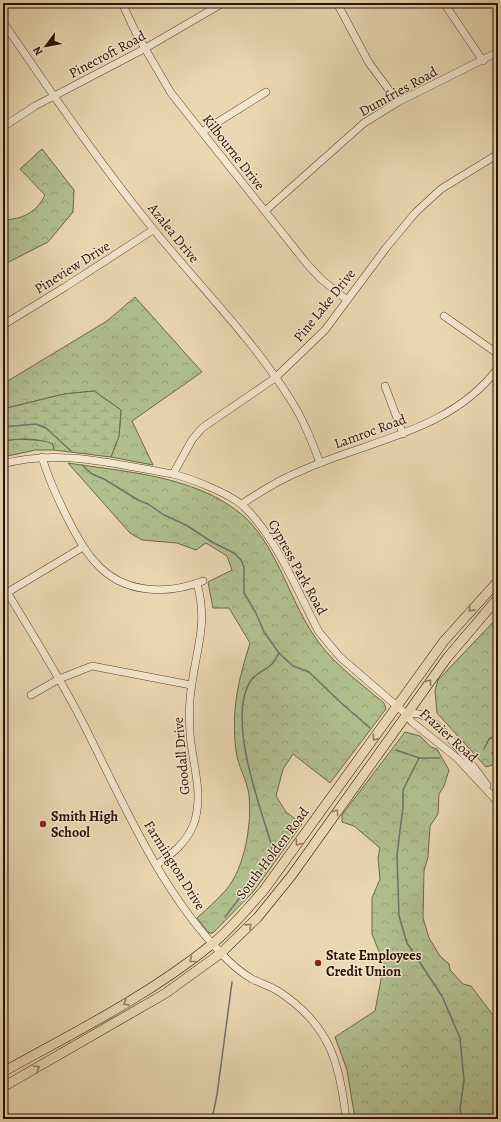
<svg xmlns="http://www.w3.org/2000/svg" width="501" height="1122" viewBox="0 0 501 1122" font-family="Alegreya,serif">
	<defs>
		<pattern id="forest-crowns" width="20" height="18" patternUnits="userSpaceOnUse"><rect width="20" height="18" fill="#b1bf8f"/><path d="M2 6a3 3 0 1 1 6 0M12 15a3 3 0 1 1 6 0" fill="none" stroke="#98a37a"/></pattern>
		<pattern id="wetland-marsh" width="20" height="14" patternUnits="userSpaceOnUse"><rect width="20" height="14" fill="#b1bf8f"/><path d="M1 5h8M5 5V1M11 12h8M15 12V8" fill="none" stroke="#98a37a"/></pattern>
	</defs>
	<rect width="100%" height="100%" fill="#e9d7b1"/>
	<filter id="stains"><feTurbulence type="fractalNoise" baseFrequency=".005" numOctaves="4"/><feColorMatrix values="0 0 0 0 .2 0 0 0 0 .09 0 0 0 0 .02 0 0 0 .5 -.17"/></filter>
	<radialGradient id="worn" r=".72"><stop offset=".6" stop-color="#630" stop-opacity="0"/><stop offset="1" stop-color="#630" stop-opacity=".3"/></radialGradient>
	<g fill="url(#forest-crowns)" stroke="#6e674a">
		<path d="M42,149L74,190L73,212L48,242L3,265V220C23,219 36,213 45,195L20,169Z"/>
		<polygon points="135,297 202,372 132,421 153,465 111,457 119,436 121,410 94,391 64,394 3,409 3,382 6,382 107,321"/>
		<polygon points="19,439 47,441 53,444 54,450 35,450 3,457 3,441"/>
		<path d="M68,463C125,472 192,475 240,513C274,540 288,595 311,631C329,661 358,681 384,703L386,709L330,783L293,754L283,769L276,796L286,812L302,824L254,891L213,933H209L197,918C207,909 217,900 226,890C245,868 252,823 249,795C247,780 238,766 236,751C231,710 238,682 250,643L229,608H213L208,582L232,570L227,556L206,543L196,550L177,543L142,540L130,533Z"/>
		<polygon points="498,617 498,749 492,753 498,763 486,767 437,713 435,691 438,680"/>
		<polygon points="405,732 420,736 431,747 437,749 449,770 444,786 439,794 438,814 430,826 428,857 424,871 423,918 429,938 440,956 449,964 450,970 463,984 471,986 495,1018 495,1046 498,1053 498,1119 355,1119 347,1070 335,1037 375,1011 384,964 372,934 372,898 380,879 378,858 380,848 354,826 342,822 342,815"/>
	</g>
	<path fill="url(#wetland-marsh)" stroke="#6e674a" d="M94,391L121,410L119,436L111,457L54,450L53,444C39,438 18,438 3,441V409L64,394Z"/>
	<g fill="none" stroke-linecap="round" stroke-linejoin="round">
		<g stroke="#6d746d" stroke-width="1.5">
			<polyline points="3,427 36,424 46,428 71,451"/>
			<polyline points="82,465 92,474 104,479 138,500 148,504 164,515 186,525 212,542 234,553 241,560 244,567 244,593 256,613 264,632 279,653 293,666 309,672 339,701 370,728"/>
			<polyline points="484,749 489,739 498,734"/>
			<polyline points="396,750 419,758 440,758"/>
			<polyline points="419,758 403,790 403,806 397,855 399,916 407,943 442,996 460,1038 464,1080 460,1109 462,1119"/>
			<path d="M225,917L268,861L272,846C260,807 226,717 251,680C256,673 267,670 273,663C275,660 277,656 279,653"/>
			<polyline points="212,1119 217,1095 232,982"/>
		</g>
		<defs>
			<g id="minor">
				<polyline points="122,3 136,33 171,93 307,264 321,279 347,300"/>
				<polyline points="337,3 369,63 398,102"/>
				<polyline points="444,3 483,61"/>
				<path d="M3,22C51,92 100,164 154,230C200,287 253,339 292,402C304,421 312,442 320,463"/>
				<polyline points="3,127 35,106 144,49 223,3"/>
				<polyline points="202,132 266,92"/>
				<polyline points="265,211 364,123 398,102 498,52"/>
				<polyline points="444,316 498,354"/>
				<polyline points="3,325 65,287 153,230"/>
				<polyline points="385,386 403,434"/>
				<path d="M42,457C49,481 59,502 71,525C78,538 85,552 96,563C123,594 167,595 203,581"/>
				<path d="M3,464C59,448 117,465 173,474C192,479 228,493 242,505C275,534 298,593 319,632L340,657L406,714L412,722L457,758L495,799"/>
				<polyline points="173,474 192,440 202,428 275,378 325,330 386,248 415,213 441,189 498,154"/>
				<path d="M242,504C261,491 281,479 303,470C370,440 451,431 498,368"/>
				<path d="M7,592C33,635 60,678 83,723C123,802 158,887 220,952C229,962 240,972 252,979C260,983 270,986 278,991C329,1024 340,1062 346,1119"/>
				<polyline points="3,595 83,547"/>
				<polyline points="31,695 59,679 92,666 191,685"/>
				<path d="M406,714C410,714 415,713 419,714C438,719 475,768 487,785"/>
				<path d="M156,865C172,854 185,844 193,826C205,795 192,764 190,733C189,717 189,700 192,684C197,645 208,624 197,583"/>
			</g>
			<g id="major">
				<path d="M3,1072C73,1033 148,996 211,945C231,929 247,909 264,890L444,641L498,581"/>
				<polyline points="3,1087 166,993 221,953 258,917 292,875 447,658 498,598"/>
			</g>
		</defs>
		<use href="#minor" stroke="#5b4130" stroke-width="8"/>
		<use href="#major" stroke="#2c0f05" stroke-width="10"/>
		<use href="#minor" stroke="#f1e5cc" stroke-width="7"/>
		<use href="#major" stroke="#e9d7b1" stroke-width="9"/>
	</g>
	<defs><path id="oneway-chevron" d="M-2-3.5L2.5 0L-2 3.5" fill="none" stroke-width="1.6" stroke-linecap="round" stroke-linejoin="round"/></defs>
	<g stroke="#947d64">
		<use href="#oneway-chevron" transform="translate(471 609) rotate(132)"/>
		<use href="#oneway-chevron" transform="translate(429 682) rotate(-54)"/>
		<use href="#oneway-chevron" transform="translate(375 738) rotate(126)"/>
		<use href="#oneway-chevron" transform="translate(336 812) rotate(-55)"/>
		<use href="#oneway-chevron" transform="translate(298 843) rotate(126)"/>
		<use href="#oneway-chevron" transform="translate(249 926) rotate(-44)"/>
		<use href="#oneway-chevron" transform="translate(192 960) rotate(142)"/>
		<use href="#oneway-chevron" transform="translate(126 1003) rotate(150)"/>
		<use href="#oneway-chevron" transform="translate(37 1068) rotate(-30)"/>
	</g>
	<g fill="#8f2418" stroke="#f1e5cc" stroke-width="1.5">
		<circle cx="43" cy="824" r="4"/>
		<circle cx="318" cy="963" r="4"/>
	</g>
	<g text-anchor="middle" stroke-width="3" stroke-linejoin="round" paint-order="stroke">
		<g font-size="14" fill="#2c0f05" stroke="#f1e5cc">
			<text transform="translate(107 54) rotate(-28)" y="5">Pinecroft Road</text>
			<text transform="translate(398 91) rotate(-29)" y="5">Dumfries Road</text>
			<text transform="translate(234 152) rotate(52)" y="5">Kilbourne Drive</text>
			<text transform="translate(174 233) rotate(51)" y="5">Azalea Drive</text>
			<text transform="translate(72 267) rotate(-32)" y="5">Pineview Drive</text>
			<text transform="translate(324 305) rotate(-51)" y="5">Pine Lake Drive</text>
			<text transform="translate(370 431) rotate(-20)" y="5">Lamroc Road</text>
			<text transform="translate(298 567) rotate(61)" y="5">Cypress Park Road</text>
			<text transform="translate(449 735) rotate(42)" y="5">Frazier Road</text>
			<text transform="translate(181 756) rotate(-95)" y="5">Goodall Drive</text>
			<text transform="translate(272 853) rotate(-53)" y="5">South Holden Road</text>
			<text transform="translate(175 865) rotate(58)" y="5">Farmington Drive</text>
		</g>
		<g font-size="14" font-weight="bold" fill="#2c0f05" stroke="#f1e5cc" text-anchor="start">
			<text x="51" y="821">Smith High<tspan x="51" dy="16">School</tspan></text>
			<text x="326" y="960">State Employees<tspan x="326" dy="16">Credit Union</tspan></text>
		</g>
	</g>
	<rect width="501" height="1122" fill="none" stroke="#e9d7b1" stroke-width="16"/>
	<rect x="4" y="4" width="493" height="1114" fill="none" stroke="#2c0f05" stroke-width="2"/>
	<rect x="8" y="8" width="485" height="1106" fill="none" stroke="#2c0f05"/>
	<g transform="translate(46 46) rotate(238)" stroke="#f1e5cc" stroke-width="3" paint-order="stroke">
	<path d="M0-3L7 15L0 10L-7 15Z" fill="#2c0f05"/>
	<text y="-6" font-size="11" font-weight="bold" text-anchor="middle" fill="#2c0f05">N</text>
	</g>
	<rect width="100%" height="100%" filter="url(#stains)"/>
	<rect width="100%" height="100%" fill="url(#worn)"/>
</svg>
